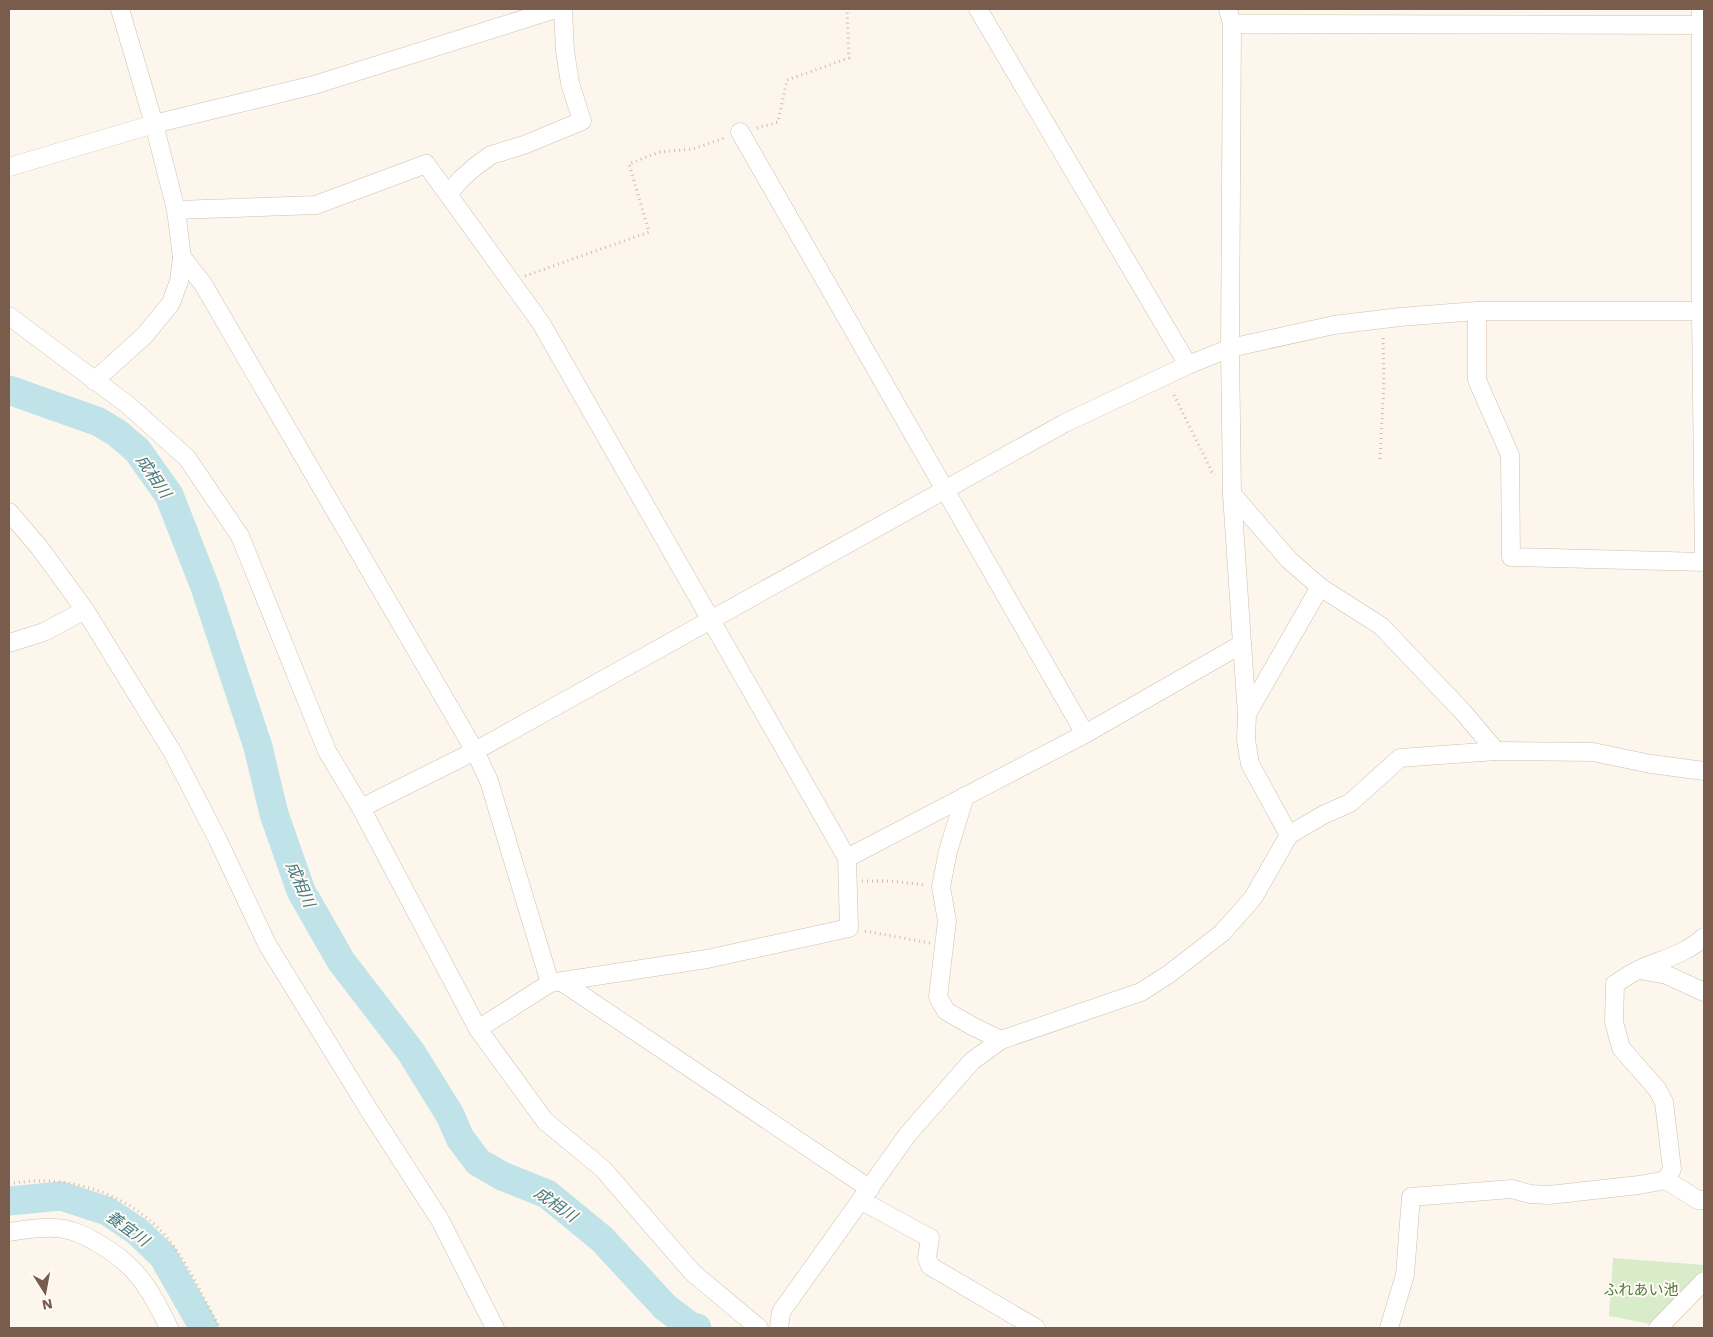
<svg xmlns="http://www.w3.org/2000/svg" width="1713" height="1337" viewBox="0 0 1713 1337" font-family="'Work Sans','Noto Sans JP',sans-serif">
	<rect width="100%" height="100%" fill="#fdf6ec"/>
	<polygon fill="#d8ecc9" points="1613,1258 1704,1265 1704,1269 1651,1324 1609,1316"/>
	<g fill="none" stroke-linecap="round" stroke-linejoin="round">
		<g stroke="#bfe3e8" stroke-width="29">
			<polyline points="9,390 99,422 117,433 137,450 169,495 205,587 258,747 274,814 301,891 341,961 411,1052 450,1115 460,1138 478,1162 502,1176 547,1194 602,1239 665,1307 690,1326 697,1328"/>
			<polyline points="9,1201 61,1196 107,1211 137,1231 163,1256 204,1328"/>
		</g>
		<defs>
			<g id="minor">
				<polyline points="120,9 154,124 314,85 556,9"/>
				<polyline points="978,9 1188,365"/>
				<polyline points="1232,24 1704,25"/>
				<polyline points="740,132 1085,734"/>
				<polyline points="9,167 154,124 176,210 182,257 203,284 475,751 489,781 550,983"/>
				<polyline points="448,194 461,179 476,166 491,155 524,145 582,121 570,83 565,51 563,9"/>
				<polyline points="176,210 316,205 426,164 541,323 847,858 1085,734 1242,644 1232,494 1230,348 1232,24 1228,9"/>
				<polyline points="1477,311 1477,380 1510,455 1511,557 1704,562 1701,311 1701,9"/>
				<polyline points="9,316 128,405 187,458 240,536 327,751 361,808 478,1029 545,1121 603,1169 692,1272 759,1328"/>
				<polyline points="94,381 145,335 171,303 179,281 182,257"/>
				<polyline points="1232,494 1289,560 1320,587 1381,626 1463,712 1496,751"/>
				<polyline points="9,512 39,547 85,610 173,753 217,838 267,944 369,1110 440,1220 495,1328"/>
				<polyline points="9,643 44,632 85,610"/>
				<polyline points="1242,644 1247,714"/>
				<polyline points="965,796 948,851 941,887 947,921 938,997 946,1011 972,1026 1001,1040"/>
				<polyline points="361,808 475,751 1065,423 1188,365 1230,348 1334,325 1400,317 1477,311 1704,311"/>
				<polyline points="1289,835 1250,764 1246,740 1247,714 1320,587"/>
				<polyline points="1639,970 1667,975 1704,992"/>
				<polyline points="562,982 870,1189"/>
				<polyline points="478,1029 550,983 707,959 849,928 847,858"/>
				<path d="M1666,1180L1672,1169L1664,1102L1657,1089L1621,1048L1614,1022L1615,984C1623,979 1630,974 1638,970C1661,959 1685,955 1704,937"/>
				<polyline points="862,1201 930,1238 927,1258 930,1266 1036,1328"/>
				<path d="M9,1232C24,1230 39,1227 54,1228C67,1228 83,1234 94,1241C135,1263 150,1288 169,1328"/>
				<polyline points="779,1328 781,1312 908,1134 972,1061 1001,1040 1141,992 1169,974 1222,933 1253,898 1289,835 1323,815 1350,803 1400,758 1496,751 1593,752 1651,764 1704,771"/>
				<polyline points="1389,1328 1405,1275 1411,1197 1512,1189 1530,1194 1549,1195 1639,1185 1666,1180 1698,1200 1704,1200"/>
				<polyline points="1658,1328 1704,1281"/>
			</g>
		</defs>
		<use href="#minor" stroke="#d1beb0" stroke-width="19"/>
		<g stroke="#d9b8a5" stroke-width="3" stroke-dasharray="1 4" stroke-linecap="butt">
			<polyline points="757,128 778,122 787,80 849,58 847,9"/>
			<polyline points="525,276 649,232 629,164 659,152 693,149 727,137"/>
			<polyline points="1174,395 1212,472 1215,475"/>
			<polyline points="1380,459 1384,382 1383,335"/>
			<polyline points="862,881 890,881 926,885"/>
			<polyline points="865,931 930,943"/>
			<path d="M9,1184C69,1172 136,1195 173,1245C191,1270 205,1301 220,1328"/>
		</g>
		<use href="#minor" stroke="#fff" stroke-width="18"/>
	</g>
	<g text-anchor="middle" stroke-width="4" stroke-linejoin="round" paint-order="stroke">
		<g font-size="15" fill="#537a41" stroke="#fffaf3">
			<text x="1641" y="1295">ふれあい池</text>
		</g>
		<g font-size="16" font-style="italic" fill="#437c86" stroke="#fffaf3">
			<text transform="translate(154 476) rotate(56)" y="6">成相川</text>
			<text transform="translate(301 884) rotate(66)" y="6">成相川</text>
			<text transform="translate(556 1204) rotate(35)" y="6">成相川</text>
			<text transform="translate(128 1228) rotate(36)" y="6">養宜川</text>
		</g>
	</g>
	<rect width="1713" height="1337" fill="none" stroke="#7a5c4d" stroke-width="20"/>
	<g transform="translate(45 1292) rotate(169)" stroke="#fffaf3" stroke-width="4" paint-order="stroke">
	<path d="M0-4L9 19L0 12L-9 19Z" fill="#7a5c4d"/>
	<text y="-8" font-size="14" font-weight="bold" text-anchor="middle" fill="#7a5c4d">N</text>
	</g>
</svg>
